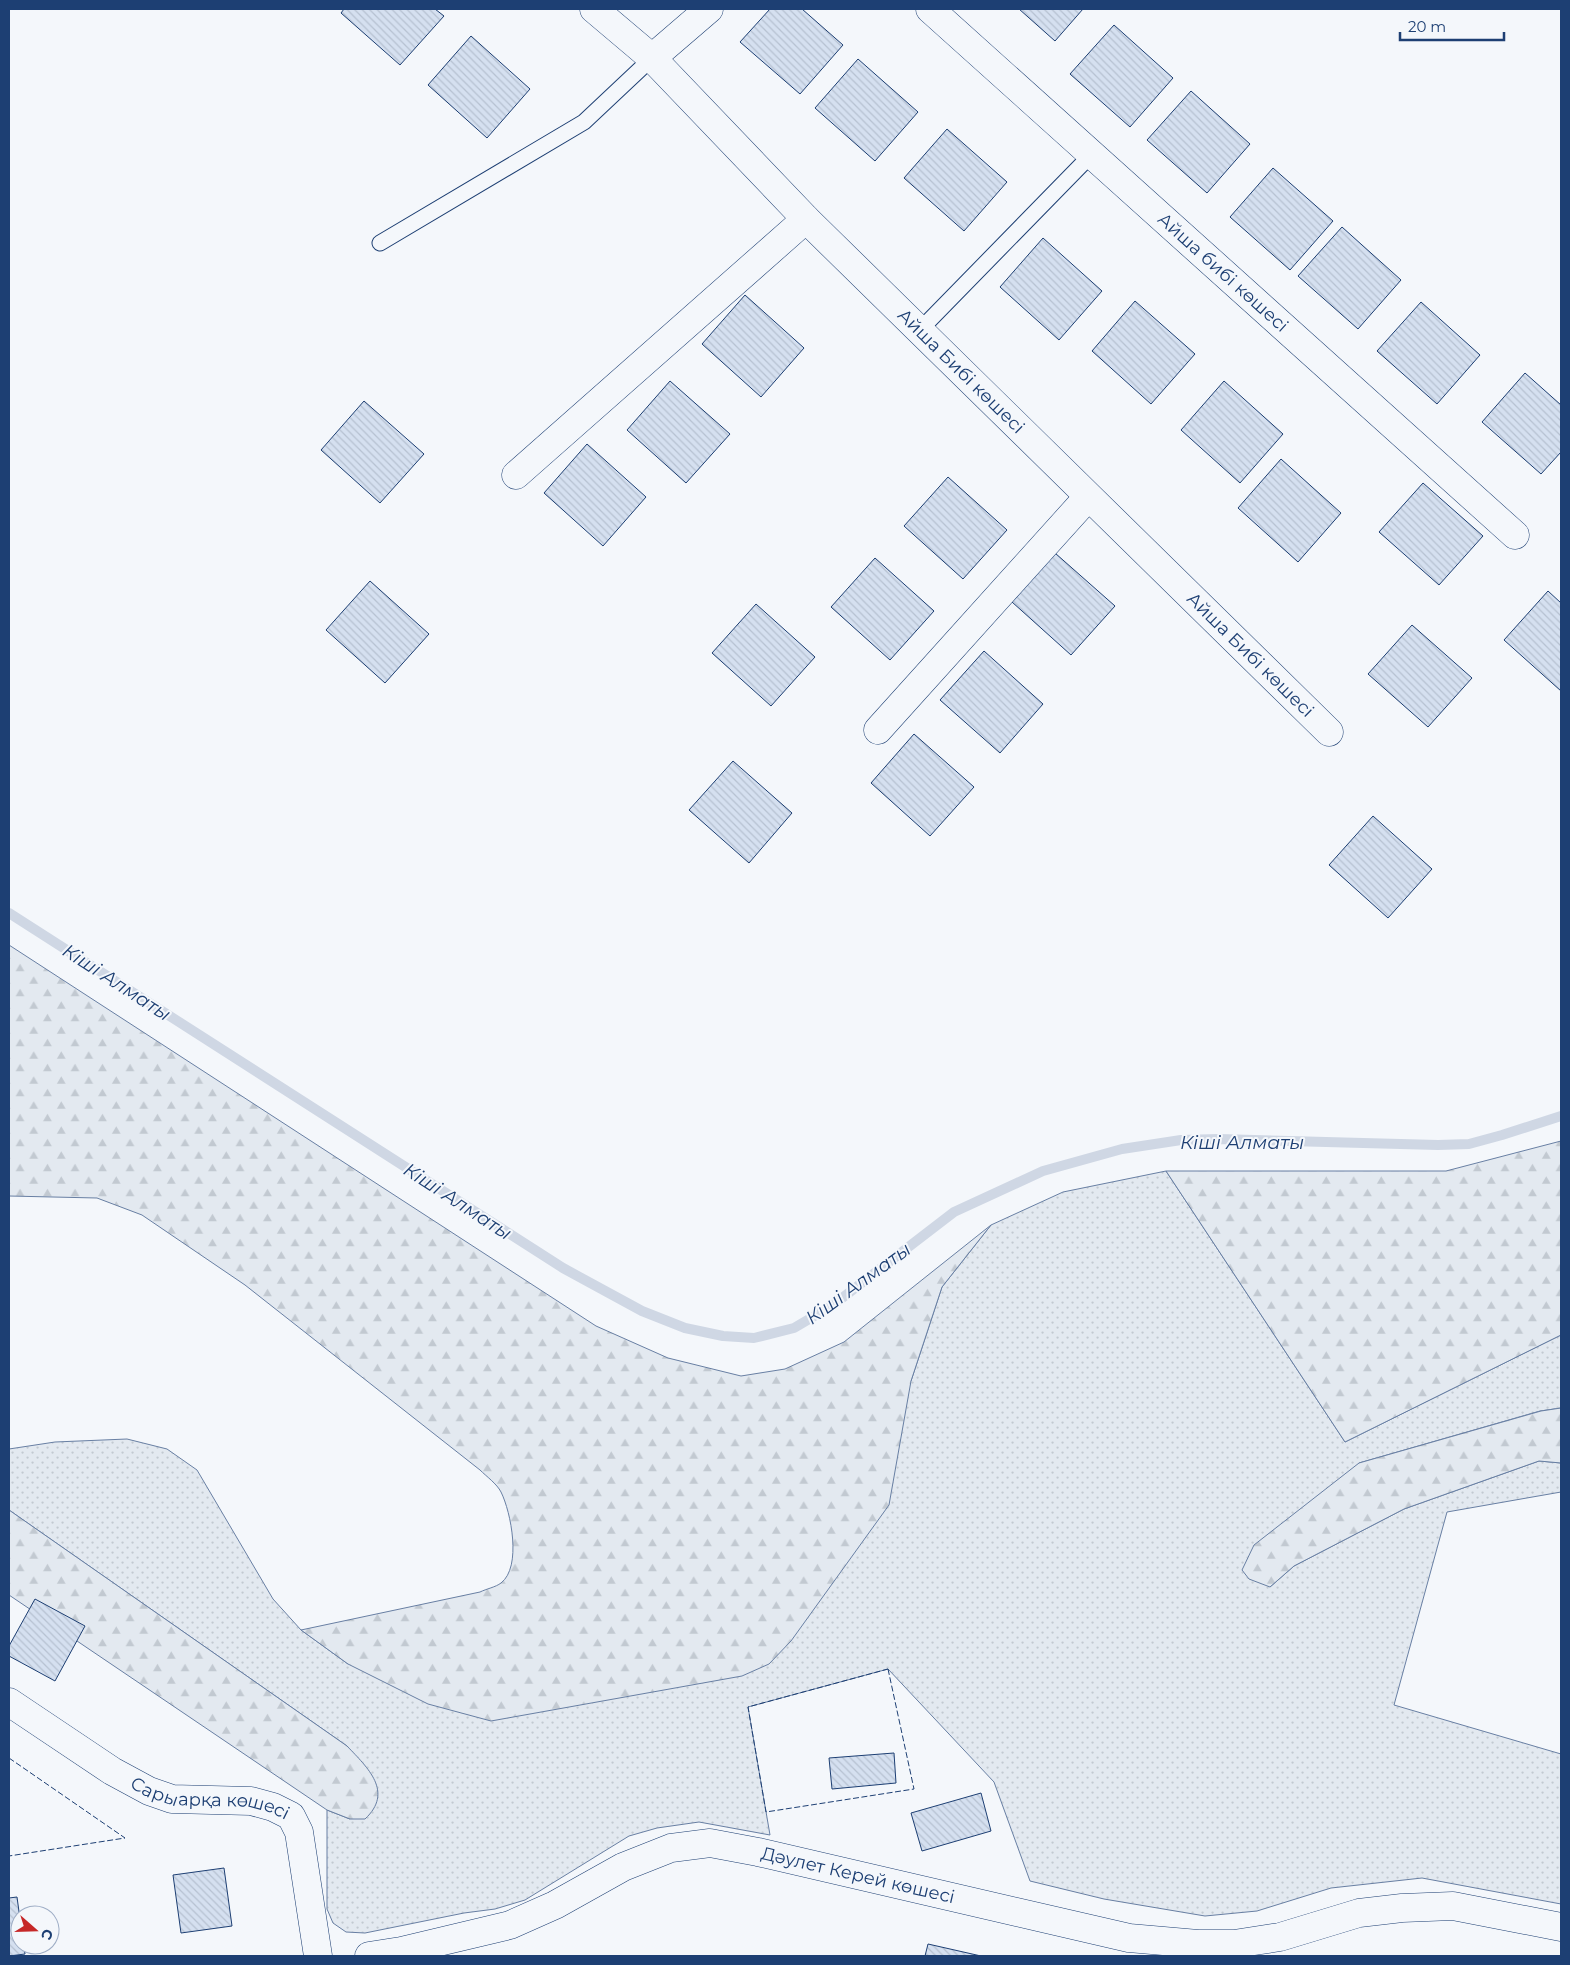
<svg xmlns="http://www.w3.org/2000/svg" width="1570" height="1965" viewBox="0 0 1570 1965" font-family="Montserrat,sans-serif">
	<defs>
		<pattern id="grass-dots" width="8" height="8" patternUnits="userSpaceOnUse" patternTransform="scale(1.25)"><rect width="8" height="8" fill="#e3e9f0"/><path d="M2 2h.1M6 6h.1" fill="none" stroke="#c2c9d1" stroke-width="1.8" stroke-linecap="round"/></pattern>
		<pattern id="forest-firs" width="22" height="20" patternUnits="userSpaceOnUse" patternTransform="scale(1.25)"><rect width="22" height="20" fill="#e3e9f0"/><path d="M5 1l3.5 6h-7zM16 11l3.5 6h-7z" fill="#c2c9d1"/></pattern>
		<pattern id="building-back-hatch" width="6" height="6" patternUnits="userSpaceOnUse" patternTransform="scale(1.25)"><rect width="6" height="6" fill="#d5e0f0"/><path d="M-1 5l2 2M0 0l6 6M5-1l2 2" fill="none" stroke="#b6c1d1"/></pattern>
	</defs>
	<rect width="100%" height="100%" fill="#f4f7fb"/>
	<polygon fill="url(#grass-dots)" stroke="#687fa3" points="1166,1171 1345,1442 1561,1335 1561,1408 1540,1411 1359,1463 1270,1587 1294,1566 1404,1509 1539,1461 1561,1463 1561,1492 1447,1512 1394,1705 1561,1754 1561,1904 1422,1878 1331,1888 1257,1911 1205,1916 1104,1899 1030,1881 994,1782 888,1669 748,1707 770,1835 699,1822 657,1828 629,1836 525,1900 495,1909 464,1913 365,1933 346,1932 333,1923 327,1909 327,1810 350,1819 347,1746 9,1510 9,1449 55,1442 127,1439 167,1449 197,1470 273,1599 301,1630 348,1664 911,1381 942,1287 991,1225 1063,1192"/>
	<g fill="url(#forest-firs)" stroke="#687fa3">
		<path d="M9,945L596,1326L668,1358L741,1376L785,1369L844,1342L991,1225L942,1287L911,1381L889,1505L791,1641L769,1664L742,1676L491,1721L428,1704L348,1664L301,1630L480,1592C486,1589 496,1587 501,1583C522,1567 511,1512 501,1492C497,1484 486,1476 480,1470L245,1285L142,1215L97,1198L9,1196Z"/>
		<polygon points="1561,1141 1561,1335 1345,1442 1166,1171 1446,1171"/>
		<polygon points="1561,1408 1561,1463 1539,1461 1404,1509 1294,1566 1270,1587 1249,1579 1242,1570 1254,1545 1359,1463 1541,1411"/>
		<path d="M9,1510L347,1746C368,1768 394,1792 365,1819H350L327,1810L9,1595Z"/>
	</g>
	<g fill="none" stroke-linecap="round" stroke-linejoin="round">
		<polyline stroke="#cfd7e4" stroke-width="10" points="9,913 563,1268 642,1311 685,1328 723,1336 754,1338 794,1328 833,1305 954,1212 1043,1171 1122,1149 1181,1140 1219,1139 1438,1145 1469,1144 1502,1135 1561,1116"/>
	</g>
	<g fill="url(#building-back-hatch)" stroke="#1d3f73">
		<polygon points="344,9 435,9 444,16 400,65 341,13"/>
		<polygon points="770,9 802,9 843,45 800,94 740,42"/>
		<polygon points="1019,9 1083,9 1055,41"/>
		<polygon points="1114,25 1173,78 1130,127 1070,74"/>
		<polygon points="471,36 530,89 487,138 428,85"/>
		<polygon points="858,59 918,112 875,161 815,108"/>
		<polygon points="1191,91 1250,144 1207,193 1147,140"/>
		<polygon points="947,129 1007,182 964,231 904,178"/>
		<polygon points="1273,168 1333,221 1290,270 1230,217"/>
		<polygon points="1342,227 1401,280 1358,329 1298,276"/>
		<polygon points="1043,238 1102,291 1059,340 1000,287"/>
		<polygon points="745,295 804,348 761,397 702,344"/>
		<polygon points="1135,301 1195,354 1151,404 1092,351"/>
		<polygon points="1421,302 1480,355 1437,404 1377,351"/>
		<polygon points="1525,373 1561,405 1561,452 1541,474 1482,422"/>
		<polygon points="670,381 730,434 686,483 627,430"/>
		<polygon points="1224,381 1283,434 1240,483 1181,430"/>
		<polygon points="364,401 424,454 380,503 321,450"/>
		<polygon points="587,444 646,497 603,546 544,493"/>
		<polygon points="1281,459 1341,513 1298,562 1238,508"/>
		<polygon points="948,477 1007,530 963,579 904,526"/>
		<polygon points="1423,483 1483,536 1439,585 1379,532"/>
		<polygon points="1055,553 1115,606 1071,655 1012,602"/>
		<polygon points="875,558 934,611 890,660 831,607"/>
		<polygon points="370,581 429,634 385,683 326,630"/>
		<polygon points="1548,591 1561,603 1561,691 1504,640"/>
		<polygon points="756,604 815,657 771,706 712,653"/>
		<polygon points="1412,625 1472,678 1428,727 1368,674"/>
		<polygon points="984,651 1043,704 1000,753 940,700"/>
		<polygon points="914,734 974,787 930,836 871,783"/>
		<polygon points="733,761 792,813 749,863 689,810"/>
		<polygon points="1373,816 1432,869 1388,918 1329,865"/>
		<polygon points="35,1599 85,1626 55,1681 9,1656 9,1646"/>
		<polygon points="894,1753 896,1783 832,1789 829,1758"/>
		<polygon points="981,1793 991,1831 922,1851 911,1813"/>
		<polygon points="224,1868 232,1926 181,1933 173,1875"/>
		<polygon points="17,1897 20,1919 20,1945 24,1945 25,1954 9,1956 9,1898"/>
		<polygon points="928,1944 981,1956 925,1956"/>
	</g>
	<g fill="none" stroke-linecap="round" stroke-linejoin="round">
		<defs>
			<g id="lane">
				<polyline points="380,243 584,122 652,58"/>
				<polyline points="919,331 1092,154"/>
			</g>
			<g id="street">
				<path id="s1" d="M594,9L652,58L806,219L1329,732"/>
				<path id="s2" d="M930,9L1515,535"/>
				<polyline points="652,58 709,9"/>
				<polyline points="516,475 806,219"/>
				<polyline points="878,730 1088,497"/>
				<path id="s3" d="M9,1702L112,1771L149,1791L172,1799L251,1801L273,1807L291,1816L299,1832L318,1956"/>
				<path id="s4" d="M369,1956L401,1951L510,1925L555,1905L623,1867L671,1848L710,1843L758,1852L1129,1938L1198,1944H1234L1280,1937L1359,1913L1402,1908L1453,1906L1561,1927"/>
			</g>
		</defs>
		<use href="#lane" stroke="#1d3f73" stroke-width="17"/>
		<use href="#street" stroke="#1d3f73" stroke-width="29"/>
		<use href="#lane" stroke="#f4f7fb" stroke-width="15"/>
		<use href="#street" stroke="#f4f7fb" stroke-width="28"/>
		<g stroke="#1d3f73" stroke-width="1" stroke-dasharray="6 2.5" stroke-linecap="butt">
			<polygon points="888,1669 914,1789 766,1812 748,1707"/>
			<polyline points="9,1758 125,1838 9,1856"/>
		</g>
	</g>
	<g text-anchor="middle" stroke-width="4" stroke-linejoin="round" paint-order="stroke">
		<g font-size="18" fill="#1d3f73" stroke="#f4f7fb">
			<text dy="6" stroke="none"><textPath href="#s2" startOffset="394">Айша бибі көшесі</textPath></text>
			<text dy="6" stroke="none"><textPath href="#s1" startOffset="516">Айша Бибі көшесі</textPath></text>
			<text dy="6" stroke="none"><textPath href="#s1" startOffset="921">Айша Бибі көшесі</textPath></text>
			<text dy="6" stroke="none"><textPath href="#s3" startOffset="228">Сарыарқа көшесі</textPath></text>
			<text dy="6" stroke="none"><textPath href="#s4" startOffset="514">Дәулет Керей көшесі</textPath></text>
		</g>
		<g font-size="19" font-style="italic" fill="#1d3f73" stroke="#f4f7fb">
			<text transform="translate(117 982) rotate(33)" y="7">Кіші Алматы</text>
			<text x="1242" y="1149">Кіші Алматы</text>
			<text transform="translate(458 1201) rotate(33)" y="7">Кіші Алматы</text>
			<text transform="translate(858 1283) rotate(-36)" y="7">Кіші Алматы</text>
		</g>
	</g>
	<rect width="1570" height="1965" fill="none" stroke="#1d3f73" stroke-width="20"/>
	<g transform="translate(35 1930) rotate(110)"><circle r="24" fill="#f4f7fb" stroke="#9eadc5"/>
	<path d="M0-4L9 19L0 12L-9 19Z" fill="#c62828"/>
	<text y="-8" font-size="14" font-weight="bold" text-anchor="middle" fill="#1d3f73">С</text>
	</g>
	<path d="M1400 32v8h104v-8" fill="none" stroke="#1d3f73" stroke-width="2.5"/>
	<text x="1408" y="32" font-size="15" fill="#1d3f73" stroke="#f4f7fb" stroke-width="4" paint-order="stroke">20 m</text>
</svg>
